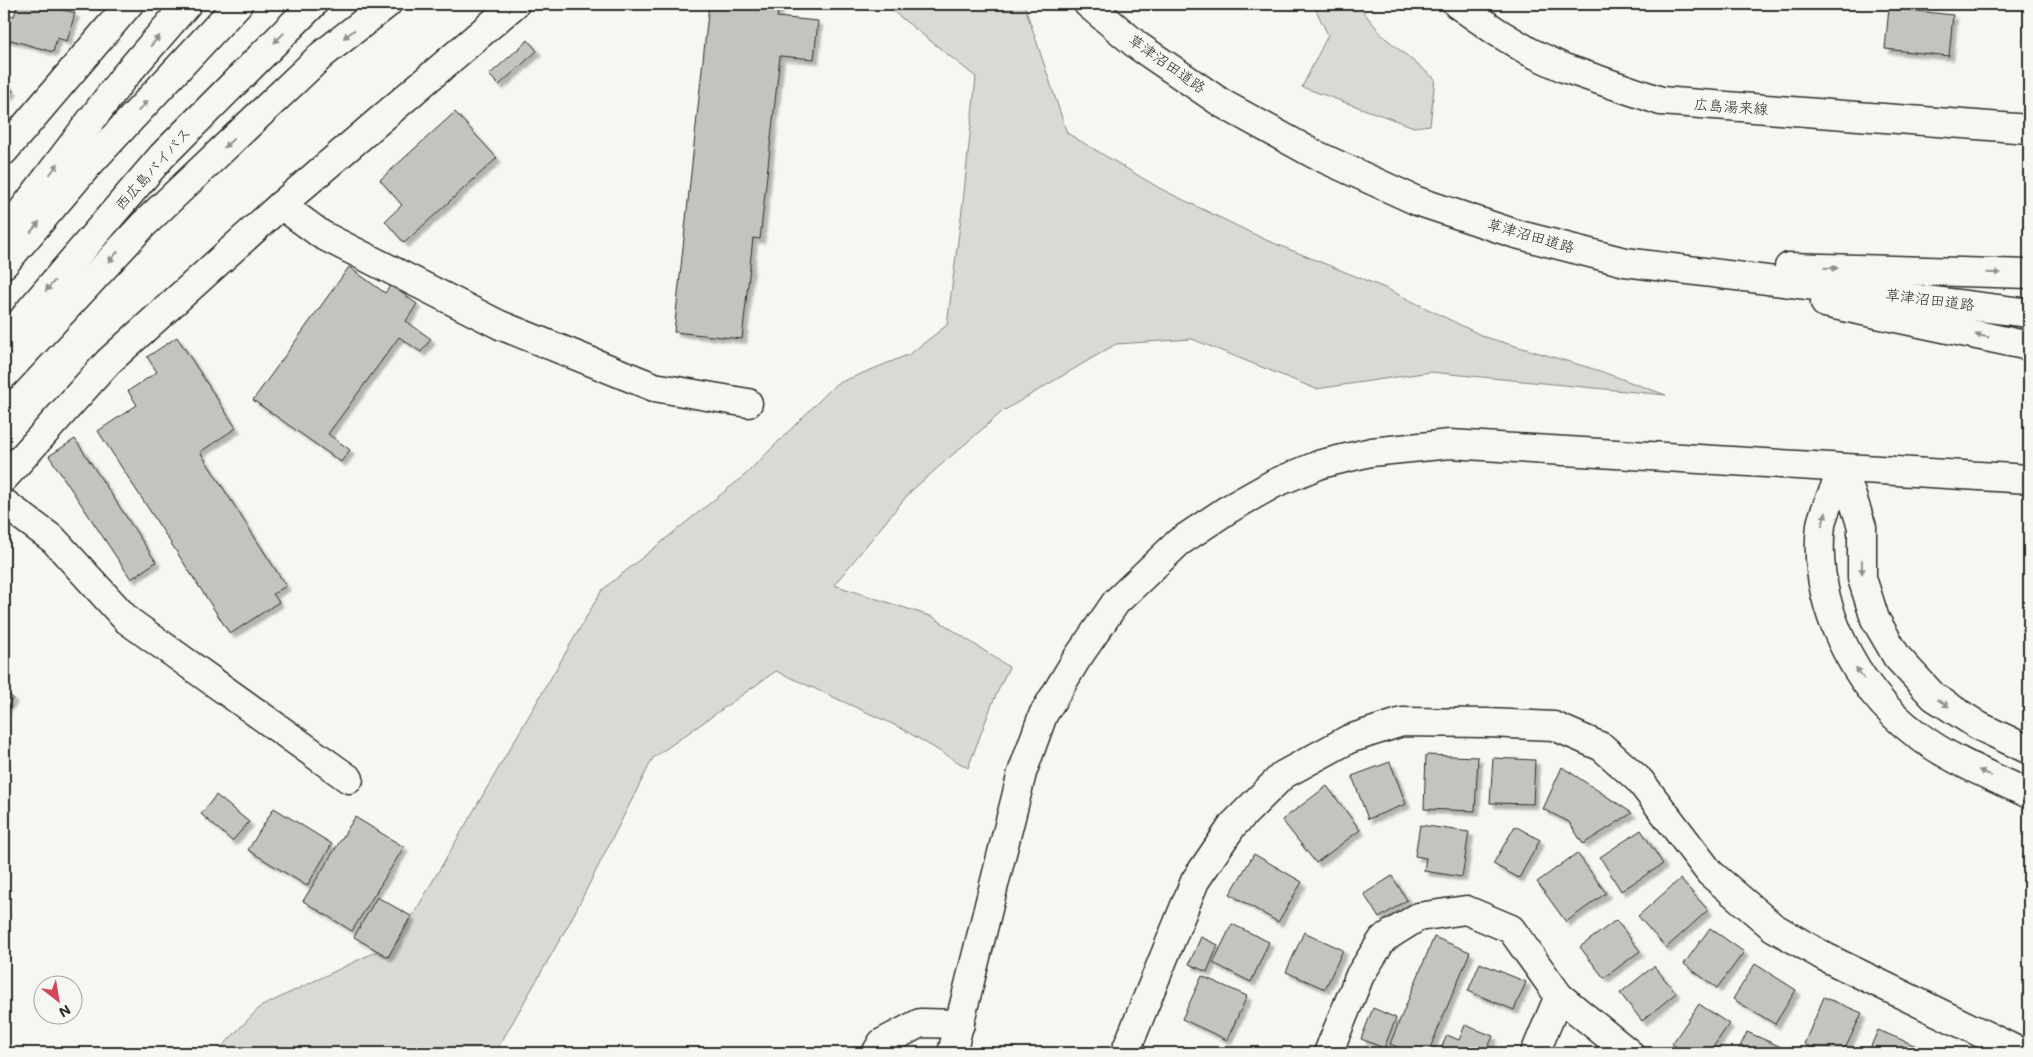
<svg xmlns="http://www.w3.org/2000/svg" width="2033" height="1057" viewBox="0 0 2033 1057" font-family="Mali,'Klee One',sans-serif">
	<defs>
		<filter id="shadow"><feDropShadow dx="4.5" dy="4.5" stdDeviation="1" flood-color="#0004"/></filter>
	</defs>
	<rect width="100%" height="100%" fill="#f6f6f2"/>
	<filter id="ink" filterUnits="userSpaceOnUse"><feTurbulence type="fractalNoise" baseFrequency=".02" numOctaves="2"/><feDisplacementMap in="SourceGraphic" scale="10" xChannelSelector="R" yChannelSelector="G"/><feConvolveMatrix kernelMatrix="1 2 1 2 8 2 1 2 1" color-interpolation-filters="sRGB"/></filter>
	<g filter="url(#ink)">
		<g fill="#d9d9d5" stroke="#828280">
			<polygon points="890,4 1024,4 1067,133 1161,189 1266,240 1385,288 1485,337 1597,370 1666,395 1430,372 1316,389 1192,339 1116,344 1003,411 910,492 834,585 933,617 1009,667 992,704 968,768 899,727 776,671 653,758 570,922 495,1053 216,1053 260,1007 398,941 602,590 745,475 836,384 910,354 947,325 963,202 976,77 889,8"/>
			<polygon points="1313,4 1357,4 1383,36 1435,79 1430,125 1414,127 1302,87 1328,35"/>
		</g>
		<g fill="#c3c3c0" stroke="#2b2b2b" filter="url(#shadow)">
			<polygon points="18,4 41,4 75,13 67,41 57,38 53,52 4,38 4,13 14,16"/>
			<polygon points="709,4 779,4 777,17 818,21 814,59 780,56 760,239 753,238 742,339 674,332"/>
			<polygon points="1889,8 1953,15 1949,56 1885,49"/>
			<polygon points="528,40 537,51 499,85 489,75"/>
			<polygon points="4,80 13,91 4,98"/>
			<polygon points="455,112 497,158 404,243 385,221 402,205 380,180"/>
			<polygon points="349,267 385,293 391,285 417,304 406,321 431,339 421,352 399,337 328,434 350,450 341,462 253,400"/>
			<polygon points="177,337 236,428 200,452 286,586 273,594 279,602 230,634 98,431 137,405 128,391 157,372 147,357"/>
			<polygon points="75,439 156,562 131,579 49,456"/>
			<polygon points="4,691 13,698 4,710"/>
			<polygon points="1426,755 1478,757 1475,811 1424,809"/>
			<polygon points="1493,758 1535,760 1533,804 1490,803"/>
			<polygon points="1390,762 1406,804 1368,819 1352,776"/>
			<polygon points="1562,767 1632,813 1583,844 1569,822 1543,809"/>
			<polygon points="1327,786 1360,830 1316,863 1282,820"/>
			<polygon points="216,795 249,822 232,841 201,814"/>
			<polygon points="274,808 332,844 307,886 248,850"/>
			<polygon points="355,817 404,847 352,931 303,901"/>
			<polygon points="1420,825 1469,832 1462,877 1424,871 1426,858 1415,856"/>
			<polygon points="1515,826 1540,840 1519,878 1493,864"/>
			<polygon points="1641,830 1663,864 1621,891 1600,857"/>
			<polygon points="1577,853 1606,893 1566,922 1537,882"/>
			<polygon points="1254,854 1302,882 1278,922 1230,894"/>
			<polygon points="1392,876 1407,900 1379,918 1364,894"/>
			<polygon points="1680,879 1708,910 1666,948 1638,916"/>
			<polygon points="377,897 411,916 388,957 354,937"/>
			<polygon points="1616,920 1640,951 1604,978 1580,947"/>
			<polygon points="1232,924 1269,942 1251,982 1213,963"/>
			<polygon points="1710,928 1744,952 1717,988 1684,964"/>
			<polygon points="1304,932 1343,950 1325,989 1286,972"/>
			<polygon points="1201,937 1218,945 1207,972 1189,964"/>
			<polygon points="1434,937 1470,952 1428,1053 1412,1053 1390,1044"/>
			<polygon points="1480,963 1526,982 1514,1010 1468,991"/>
			<polygon points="1755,964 1796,990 1775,1024 1733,999"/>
			<polygon points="1654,966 1676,993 1642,1021 1620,993"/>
			<polygon points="1202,976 1247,996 1227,1040 1182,1019"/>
			<polygon points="1824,997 1862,1013 1843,1053 1825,1053 1804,1044"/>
			<polygon points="1699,1004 1729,1024 1709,1053 1686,1053 1672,1044"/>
			<polygon points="1373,1008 1396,1018 1384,1048 1361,1039"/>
			<polygon points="1465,1025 1493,1036 1486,1052 1489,1053 1439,1053 1447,1035 1459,1040"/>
			<polygon points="1878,1030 1919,1047 1917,1053 1868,1053"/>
			<polygon points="1747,1032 1786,1049 1784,1053 1737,1053"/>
		</g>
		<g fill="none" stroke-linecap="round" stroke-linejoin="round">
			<defs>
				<g id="minor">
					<polyline points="1088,4 1138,46 1223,104 1314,154 1417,201 1516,234 1625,262 2029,313"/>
					<polyline points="4,151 129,4"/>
					<polyline points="281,205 322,235 500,325 654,387 748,403"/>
					<polyline points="1789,267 2029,274"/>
					<polyline points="1825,303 2029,346"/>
					<path d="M1843,469C1837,484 1823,511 1821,525C1812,604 1854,687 1916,734C1950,760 1991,776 2029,794"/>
					<polyline points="1843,469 1862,527 1862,578 1875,619 1897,657 1934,697 1979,726 2029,750"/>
					<polyline points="4,478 108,362 281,205 515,4"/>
					<polyline points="4,503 54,540 127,620 349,779"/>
					<polyline points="876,1053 882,1043 920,1023 960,1024"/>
					<polyline points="952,1053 1022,773 1043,715 1076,660 1116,602 1179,542 1227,510 1275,483 1321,464 1371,452 1450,444 2029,479"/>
					<polyline points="1125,1053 1195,881 1233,825 1283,775 1349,739 1402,722 1488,723 1554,726 1602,747 1640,781 1710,873 1773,927 1825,957 2022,1053"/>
					<polyline points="1328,1053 1360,975 1383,939 1418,917 1466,910 1511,929 1559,996 1629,1053"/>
					<polyline points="1535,1053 1559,996"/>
				</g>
				<polyline id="major" points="1457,4 1497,32 1530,52 1564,68 1661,101 2029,129"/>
				<g id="highway">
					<polyline points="4,235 123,78 187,4"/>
					<polyline points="4,264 89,164 238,4"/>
					<polyline points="4,344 31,309 162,156 313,4"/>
					<polyline points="4,375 143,225 323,54 387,4"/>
				</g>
			</defs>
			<use href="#minor" stroke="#2b2b2b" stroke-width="31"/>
			<use href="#major" stroke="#2b2b2b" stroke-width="31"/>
			<use href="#highway" stroke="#2b2b2b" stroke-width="31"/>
			<use href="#minor" stroke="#f6f6f2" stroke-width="28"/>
			<use href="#major" stroke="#f6f6f2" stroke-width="28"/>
			<use href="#highway" stroke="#f6f6f2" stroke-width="28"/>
		</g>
		<defs><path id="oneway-solid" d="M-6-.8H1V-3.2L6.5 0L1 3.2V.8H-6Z" transform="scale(1.25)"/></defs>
		<g fill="#90908e">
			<use href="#oneway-solid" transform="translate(349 34) rotate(142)"/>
			<use href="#oneway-solid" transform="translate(279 38) rotate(135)"/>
			<use href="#oneway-solid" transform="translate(155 41) rotate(-49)"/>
			<use href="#oneway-solid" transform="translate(143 106) rotate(-47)"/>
			<use href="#oneway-solid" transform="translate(229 143) rotate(137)"/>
			<use href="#oneway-solid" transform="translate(54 169) rotate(-53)"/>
			<use href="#oneway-solid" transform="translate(35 227) rotate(-50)"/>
			<use href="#oneway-solid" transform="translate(113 257) rotate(133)"/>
			<use href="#oneway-solid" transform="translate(1831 268) rotate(2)"/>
			<use href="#oneway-solid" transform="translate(1994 273) rotate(2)"/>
			<use href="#oneway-solid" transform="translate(50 286) rotate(131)"/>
			<use href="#oneway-solid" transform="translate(1982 336) rotate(-168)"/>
			<use href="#oneway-solid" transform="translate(1824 519) rotate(-73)"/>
			<use href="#oneway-solid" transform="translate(1862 567) rotate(89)"/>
			<use href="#oneway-solid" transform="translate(1860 673) rotate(-126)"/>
			<use href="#oneway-solid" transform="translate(1943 703) rotate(32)"/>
			<use href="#oneway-solid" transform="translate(1985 773) rotate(-155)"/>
		</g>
	</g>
	<g text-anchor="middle" stroke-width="4" stroke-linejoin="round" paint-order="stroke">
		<g font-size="15" fill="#2b2b2b" stroke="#f6f6f2">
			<text transform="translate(1167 64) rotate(35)" y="5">草津沼田道路</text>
			<text transform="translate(1731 107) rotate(4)" y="5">広島湯来線</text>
			<text transform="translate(153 169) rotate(-48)" y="5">西広島バイパス</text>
			<text transform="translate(1531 236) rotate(16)" y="5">草津沼田道路</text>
			<text transform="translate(1930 300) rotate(7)" y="5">草津沼田道路</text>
		</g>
	</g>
	<rect width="2033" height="1057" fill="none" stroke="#f6f6f2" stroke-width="20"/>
	<rect x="10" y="10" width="2013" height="1037" fill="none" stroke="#2b2b2b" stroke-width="2" filter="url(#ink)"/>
	<g transform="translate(58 1000) rotate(149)"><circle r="24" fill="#f6f6f2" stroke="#a5a5a2"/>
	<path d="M0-4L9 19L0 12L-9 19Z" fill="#d1495b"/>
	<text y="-8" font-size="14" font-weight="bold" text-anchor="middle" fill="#2b2b2b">N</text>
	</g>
</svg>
